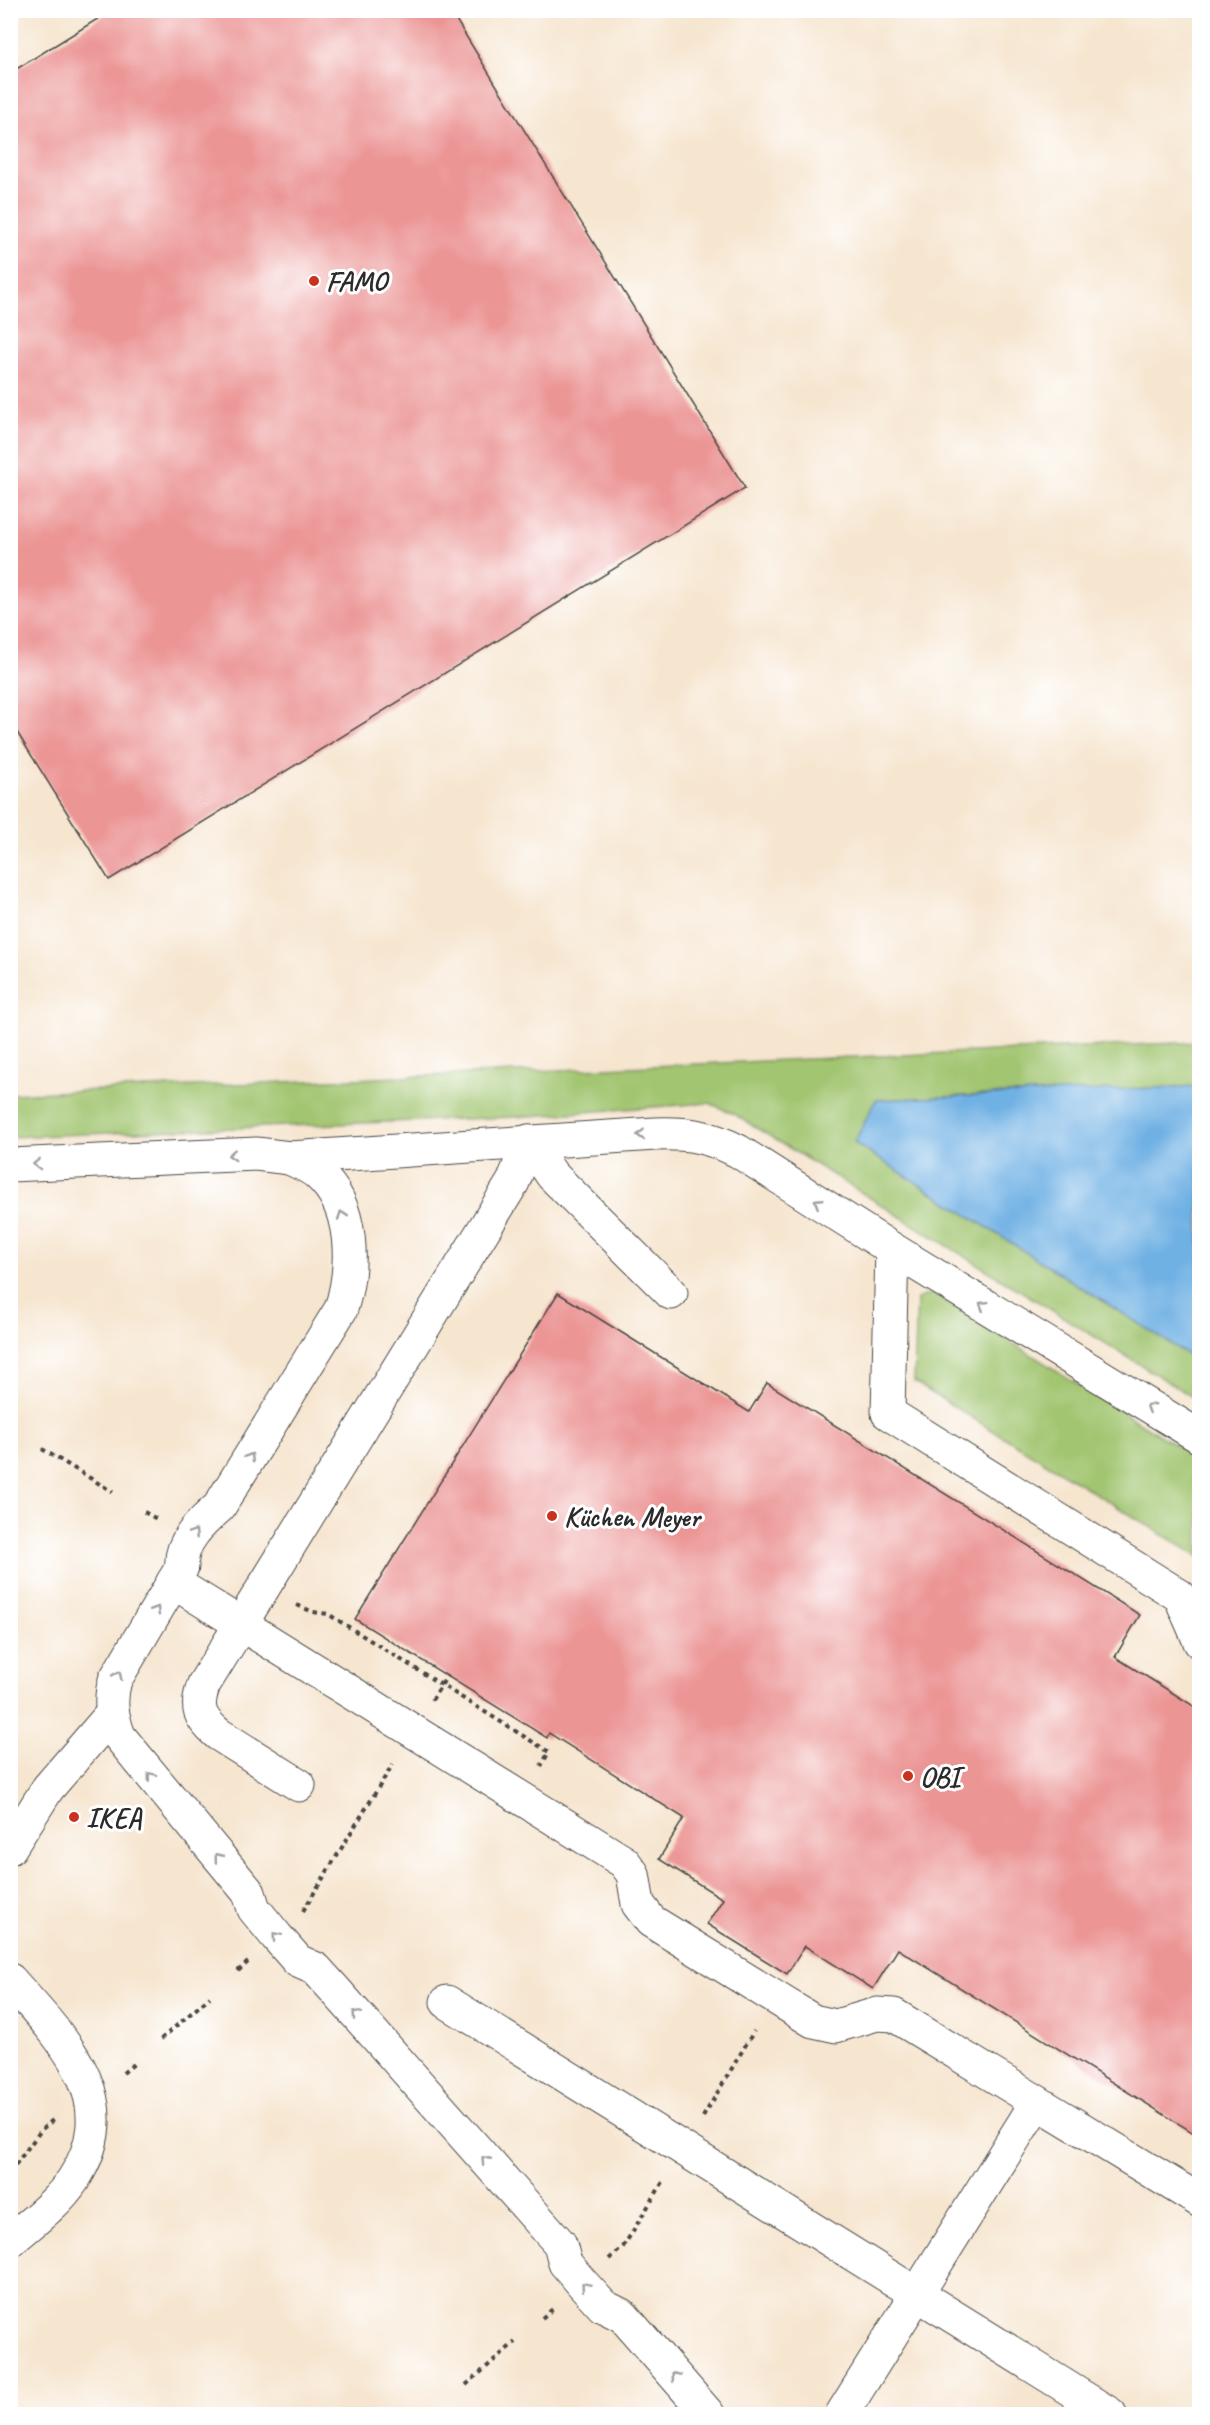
<svg xmlns="http://www.w3.org/2000/svg" width="1210" height="2425" viewBox="0 0 1210 2425" font-family="Caveat,sans-serif">
	<rect width="100%" height="100%" fill="#fff"/>
	<filter id="ink" filterUnits="userSpaceOnUse"><feTurbulence type="fractalNoise" baseFrequency=".0167" numOctaves="2"/><feDisplacementMap in="SourceGraphic" scale="12" xChannelSelector="R" yChannelSelector="G"/><feConvolveMatrix kernelMatrix="1 2 1 2 8 2 1 2 1" color-interpolation-filters="sRGB"/></filter>
	<filter id="wash" filterUnits="userSpaceOnUse"><feTurbulence type="fractalNoise" baseFrequency=".008" numOctaves="4" result="noise"/><feDisplacementMap in="SourceGraphic" scale="24" xChannelSelector="R" yChannelSelector="G"/><feGaussianBlur stdDeviation="1.35" result="paint"/><feColorMatrix in="noise" values="0 0 0 0 0 0 0 0 0 0 0 0 0 0 0 0 0 1.4 0 .05"/><feComposite in="paint" operator="in"/></filter>
	<g filter="url(#wash)">
		<rect width="100%" height="100%" fill="#f6e5cf"/>
		<g fill="#a1c56f" stroke="#66784d" stroke-width="1.5">
			<polygon points="1199,1042 1199,1086 876,1100 854,1143 1199,1362 1199,1401 734,1114 709,1103 515,1117 11,1137 10,1094"/>
			<polygon points="933,1293 1199,1460 1199,1557 914,1382 917,1299"/>
		</g>
		<polygon fill="#6fb1e4" stroke="#4d6e88" stroke-width="1.5" points="1199,1086 1199,1362 854,1143 876,1100"/>
		<g id="blocks">
			<g fill="#ec9595">
				<polygon points="112,10 450,10 745,488 109,880 10,721 10,73"/>
				<polygon points="558,1293 749,1412 767,1383 1140,1615 1115,1657 1200,1710 1200,2137 898,1949 873,1989 805,1946 787,1974 707,1924 723,1899 659,1859 684,1818 549,1733 547,1738 355,1619"/>
			</g>
		</g>
	</g>
	<g filter="url(#ink)">
		<use href="#blocks" fill-opacity="0" stroke="#494744" stroke-width="1.5"/>
		<g fill="none" stroke-linecap="round" stroke-linejoin="round">
			<defs>
				<g id="minor">
					<polyline points="529,1141 552,1175 671,1293"/>
					<path d="M290,1158C299,1163 311,1167 318,1174C355,1206 354,1267 341,1309L219,1507C202,1522 179,1542 182,1567L115,1680C109,1701 112,1716 119,1736L249,1893L254,1909L277,1937L298,1961L316,1969L335,1990L560,2244L565,2263L582,2283L603,2306L623,2316L708,2414"/>
					<path d="M10,1165L256,1154L290,1158L655,1134C689,1133 708,1136 738,1151L892,1249L1200,1437"/>
					<polyline points="892,1249 888,1413 1180,1596 1200,1642"/>
					<polyline points="173,1582 624,1862 633,1874 638,1904 651,1921 813,2021 836,2026 877,2014 894,2015 1200,2201"/>
					<path d="M299,1785L218,1734C199,1718 195,1708 204,1684L513,1182L529,1141"/>
					<polyline points="10,1848 48,1788 111,1715"/>
					<path d="M10,1980C61,2038 127,2099 73,2180C57,2204 32,2222 10,2241"/>
					<polyline points="447,2002 1110,2414"/>
					<polyline points="842,2414 1037,2102"/>
				</g>
			</defs>
			<use href="#minor" stroke="#494744" stroke-width="35"/>
			<g stroke="#494744" stroke-width="4" stroke-dasharray="4.5 4.5" stroke-linecap="butt">
				<polyline points="42,1449 113,1492"/>
				<polyline points="144,1512 157,1519"/>
				<polyline points="297,1605 313,1612 328,1614 549,1752 541,1766"/>
				<polyline points="432,1700 447,1676"/>
				<polyline points="303,1911 393,1764"/>
				<polyline points="238,1971 248,1962"/>
				<polyline points="161,2039 210,1997"/>
				<polyline points="123,2073 135,2063"/>
				<polyline points="703,2117 754,2031"/>
				<polyline points="10,2172 42,2129 54,2119"/>
				<polyline points="609,2259 623,2247 663,2182"/>
				<polyline points="542,2318 555,2307"/>
				<polyline points="466,2385 515,2342"/>
				<polyline points="432,2414 438,2409"/>
			</g>
			<use href="#minor" stroke="#fff" stroke-width="33"/>
		</g>
		<defs><path id="oneway-chevron" d="M-2-3.5L2.5 0L-2 3.5" fill="none" stroke-width="1.6" stroke-linecap="round" stroke-linejoin="round" transform="scale(1.5)"/></defs>
		<g stroke="#a0a0a0">
			<use href="#oneway-chevron" transform="translate(641 1135) rotate(177)"/>
			<use href="#oneway-chevron" transform="translate(232 1155) rotate(177)"/>
			<use href="#oneway-chevron" transform="translate(37 1164) rotate(178)"/>
			<use href="#oneway-chevron" transform="translate(818 1202) rotate(-148)"/>
			<use href="#oneway-chevron" transform="translate(342 1215) rotate(-109)"/>
			<use href="#oneway-chevron" transform="translate(983 1305) rotate(-148)"/>
			<use href="#oneway-chevron" transform="translate(1150 1407) rotate(-148)"/>
			<use href="#oneway-chevron" transform="translate(250 1457) rotate(-59)"/>
			<use href="#oneway-chevron" transform="translate(194 1533) rotate(-57)"/>
			<use href="#oneway-chevron" transform="translate(156 1610) rotate(-58)"/>
			<use href="#oneway-chevron" transform="translate(118 1675) rotate(-64)"/>
			<use href="#oneway-chevron" transform="translate(151 1776) rotate(-130)"/>
			<use href="#oneway-chevron" transform="translate(218 1857) rotate(-130)"/>
			<use href="#oneway-chevron" transform="translate(276 1936) rotate(-131)"/>
			<use href="#oneway-chevron" transform="translate(356 2014) rotate(-131)"/>
			<use href="#oneway-chevron" transform="translate(485 2160) rotate(-132)"/>
			<use href="#oneway-chevron" transform="translate(585 2286) rotate(-131)"/>
			<use href="#oneway-chevron" transform="translate(675 2376) rotate(-131)"/>
		</g>
	</g>
	<g fill="#c8321e" stroke="#fff" stroke-width="2">
		<circle cx="314" cy="281" r="6"/>
		<circle cx="552" cy="1516" r="6"/>
		<circle cx="908" cy="1776" r="6"/>
		<circle cx="74" cy="1817" r="6"/>
	</g>
	<g text-anchor="middle" stroke-width="6" stroke-linejoin="round" paint-order="stroke">
		<g font-size="28" font-weight="bold" fill="#2b2b2b" stroke="#fff" text-anchor="start">
			<text x="326" y="291">FAMO</text>
			<text x="564" y="1526">Küchen Meyer</text>
			<text x="920" y="1786">OBI</text>
			<text x="86" y="1827">IKEA</text>
		</g>
	</g>
	<rect width="1210" height="2425" fill="none" stroke="#fff" stroke-width="36"/>
</svg>
